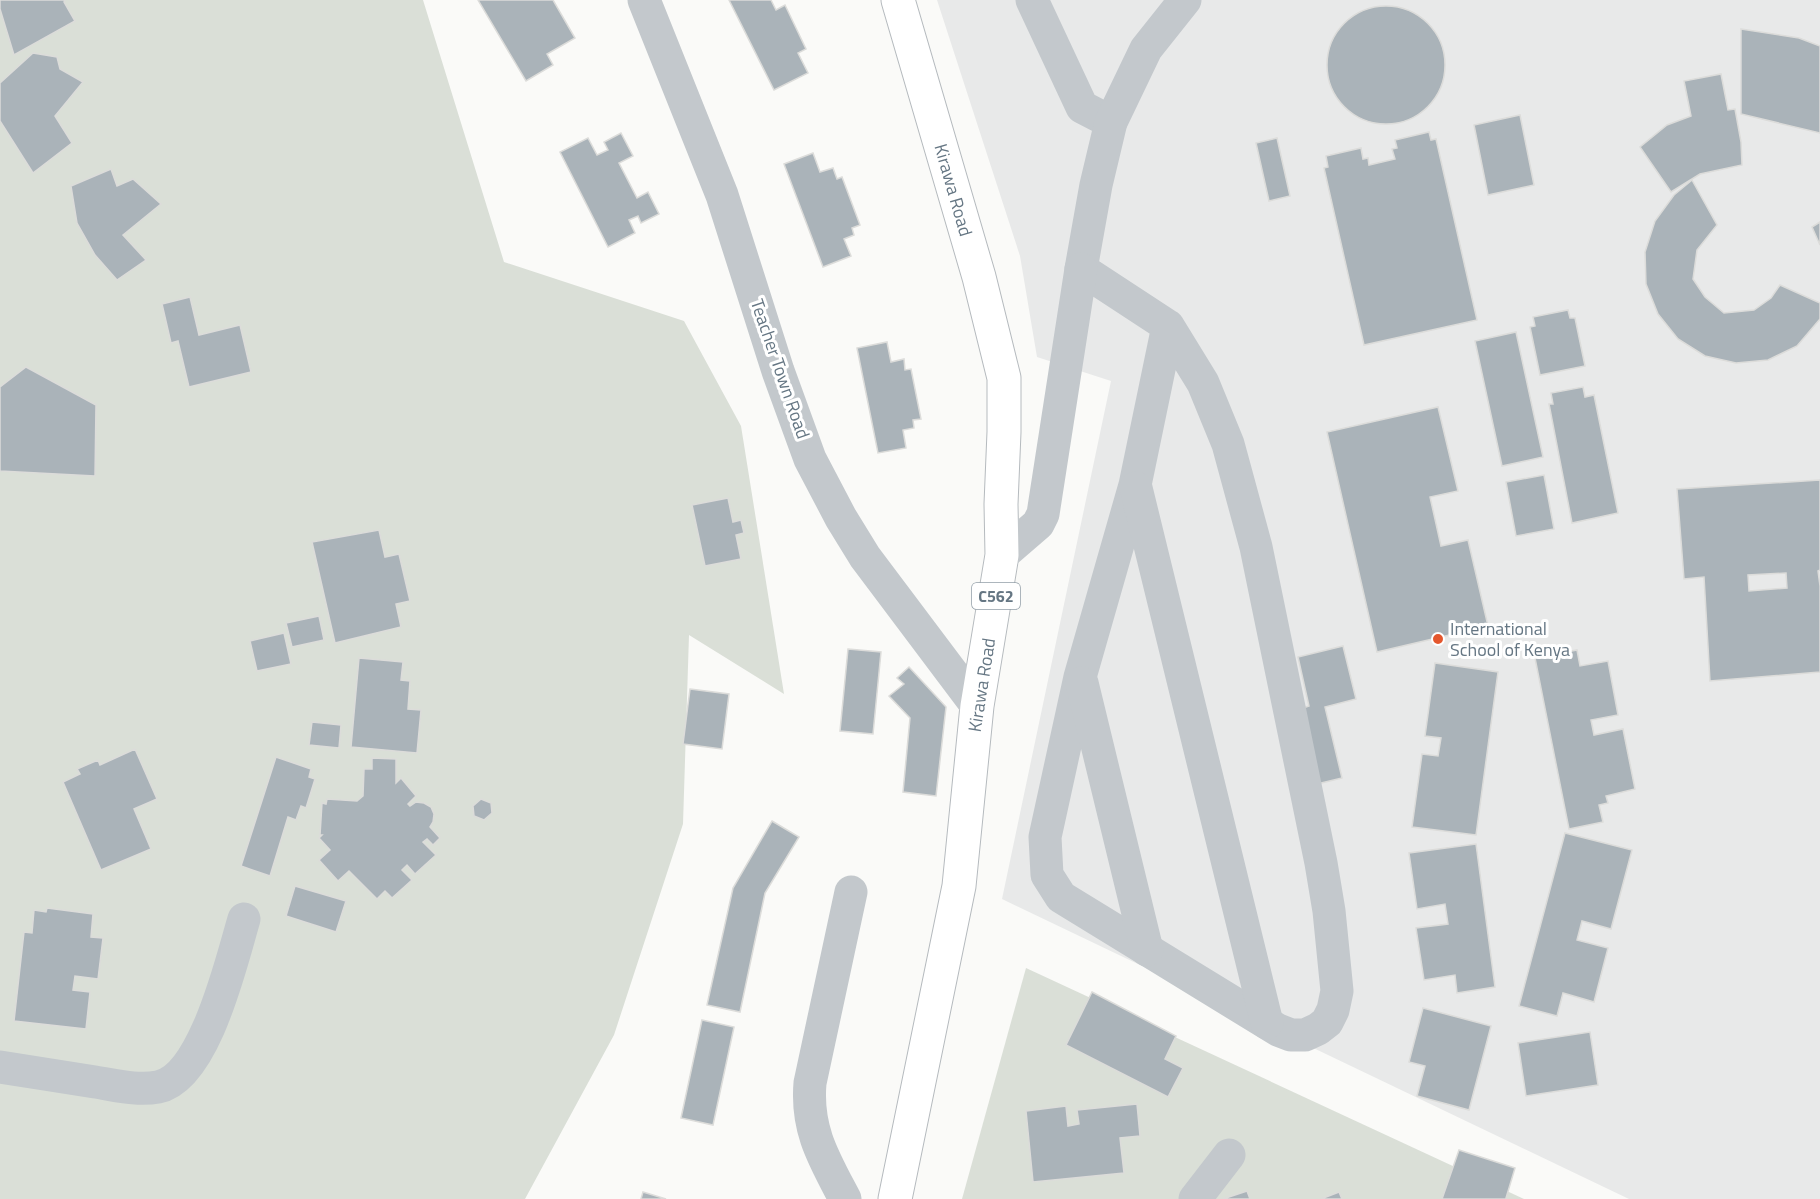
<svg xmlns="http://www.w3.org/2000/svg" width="1820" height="1199" viewBox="0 0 1820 1199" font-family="'Titillium Web',sans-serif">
	<rect width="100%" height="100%" fill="#fafaf8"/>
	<polygon fill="#e8e9e9" points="937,0 1820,0 1820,1199 1629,1199 1002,899 1111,381 1037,357 1020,256"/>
	<g fill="#dadfd7">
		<polygon points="0,0 423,0 504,262 684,321 741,426 784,694 689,635 683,824 614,1035 525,1199 0,1199"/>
		<polygon points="1026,968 1524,1199 962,1199"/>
	</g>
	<g fill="#aab3b9" stroke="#dcdcda" stroke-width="1.5" fill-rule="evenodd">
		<polygon points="0,0 65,0 64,2 75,21 14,55 0,9"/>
		<polygon points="478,0 553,0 575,38 547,54 553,65 526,81"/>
		<polygon points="729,0 771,0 776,10 785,5 806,49 798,53 808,73 774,90"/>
		<circle cx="1386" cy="65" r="59"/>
		<polygon points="1741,29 1799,38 1820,46 1820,133 1741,114"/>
		<polygon points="33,53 57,57 60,69 83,82 55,116 72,143 33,173 0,121 0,83"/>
		<polygon points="1721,74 1728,110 1735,109 1741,142 1742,165 1700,174 1671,192 1640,147 1667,125 1691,116 1684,81"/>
		<polygon points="1520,115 1534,185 1488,195 1474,125"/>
		<polygon points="1429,132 1431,140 1436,139 1477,320 1364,345 1324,168 1328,167 1326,156 1361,148 1363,159 1368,158 1369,165 1395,159 1392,149 1397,148 1395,140"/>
		<polygon points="621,133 633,156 619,163 637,198 648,192 659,214 641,223 638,216 629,220 635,233 608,247 560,152 588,138 597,155 608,150 604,142"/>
		<polygon points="1277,138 1290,196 1269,201 1256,143"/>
		<polygon points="813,153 820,172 833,168 837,179 842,177 860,225 852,228 854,235 844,239 851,256 823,267 784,164"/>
		<polygon points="111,169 117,186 133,179 161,204 123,235 146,260 117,280 95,255 77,223 71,186"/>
		<polygon points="1692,180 1717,225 1697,250 1693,279 1705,297 1724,313 1754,310 1771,298 1780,285 1820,303 1820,319 1797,346 1768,360 1736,363 1705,356 1678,339 1658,314 1646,284 1645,252 1655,221 1674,195"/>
		<polygon points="1820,222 1820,245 1812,227"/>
		<polygon points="190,297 199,335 240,325 251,372 189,387 178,341 171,343 162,304"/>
		<polygon points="1568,310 1570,318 1575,318 1585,366 1540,375 1530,327 1535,326 1533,317"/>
		<polygon points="1516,332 1543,457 1502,466 1475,341"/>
		<polygon points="887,342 891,362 904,359 905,370 911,369 921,419 913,420 914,428 903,430 906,448 878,453 857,348"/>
		<polygon points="26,367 96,405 95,476 0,471 0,387"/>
		<polygon points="1583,387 1585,397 1594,395 1618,513 1572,523 1549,404 1553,404 1551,393"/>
		<polygon points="1438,407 1458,491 1430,497 1441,546 1468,540 1488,626 1377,652 1327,432"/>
		<polygon points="1544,475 1554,529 1516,536 1506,482"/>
		<path d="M1820,480V570L1818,571L1820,586V672L1710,681L1704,577L1684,579L1677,489ZM1786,573L1787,588L1749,591L1748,575Z"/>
		<polygon points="728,498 733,522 741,520 744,533 736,535 741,559 705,566 692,505"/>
		<polygon points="379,530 385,557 399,554 410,601 396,604 401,627 335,643 312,542"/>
		<polygon points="319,616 324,640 292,647 286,623"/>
		<polygon points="284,633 291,664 257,671 250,641"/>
		<polygon points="1343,646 1356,699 1325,707 1342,778 1317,784 1300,709 1309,706 1298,657"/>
		<polygon points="848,649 881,652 873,734 840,731"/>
		<polygon points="1577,650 1580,666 1608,661 1618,715 1591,720 1594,735 1623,729 1635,789 1606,796 1608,803 1599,805 1603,822 1569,829 1535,658"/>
		<polygon points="359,658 403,662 401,680 410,681 408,709 421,710 417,753 351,747"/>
		<polygon points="1435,663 1498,672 1476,835 1412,827 1422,754 1438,756 1441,738 1425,736"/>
		<polygon points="909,667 946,707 936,796 903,792 910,718 889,696 904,684 897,678"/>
		<polygon points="690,689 729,694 722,749 683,744"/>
		<polygon points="312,722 341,725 339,748 309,745"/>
		<polygon points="135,749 157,799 134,809 151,849 101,870 63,782 80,774 77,769 98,760 100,765"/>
		<polygon points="276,757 311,769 309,777 315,779 306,808 301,806 296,820 288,817 270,876 241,866"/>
		<polygon points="372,758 396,759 396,783 401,778 416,796 408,804 410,806 416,802 424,803 431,807 434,814 433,822 430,827 440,838 433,845 427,839 423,842 436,855 415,874 407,865 402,870 412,880 392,898 385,891 377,899 349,871 338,881 319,860 330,850 319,838 322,835 320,835 322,803 326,804 327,799 357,801 363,796 364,769 372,769"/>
		<polygon points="481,799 491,803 492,813 484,820 474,816 473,806"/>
		<polygon points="772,821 799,837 765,893 740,1012 707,1005 733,888"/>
		<polygon points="1565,833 1632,850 1611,929 1582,921 1577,940 1608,948 1594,1002 1563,993 1557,1016 1519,1006"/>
		<polygon points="1476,844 1495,987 1457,993 1455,975 1424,980 1416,928 1448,924 1445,904 1417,909 1409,853"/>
		<polygon points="295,886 346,901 336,932 286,916"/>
		<polygon points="47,908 93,914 91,937 103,938 98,979 75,976 73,990 90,992 86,1029 14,1021 24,932 32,933 34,910 46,912"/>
		<polygon points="1092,992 1176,1036 1165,1059 1183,1068 1168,1097 1066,1045"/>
		<polygon points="1423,1008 1491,1026 1469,1110 1417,1096 1425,1066 1409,1062"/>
		<polygon points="702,1020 734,1027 713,1125 681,1118"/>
		<polygon points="1590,1032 1598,1085 1526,1096 1518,1043"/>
		<polygon points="1137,1104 1140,1136 1120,1138 1124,1173 1033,1182 1026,1111 1066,1106 1068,1126 1079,1124 1077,1110"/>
		<polygon points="1459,1150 1515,1168 1506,1198 1507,1199 1442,1199"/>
		<polygon points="1247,1191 1250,1199 1223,1199"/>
		<polygon points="643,1192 666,1199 641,1199"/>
		<polygon points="1339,1192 1342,1199 1321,1199"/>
	</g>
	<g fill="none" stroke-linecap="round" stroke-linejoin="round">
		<defs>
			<polyline id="major" points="895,1199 959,886 977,706 1002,555 1001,504 1004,432 1004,378 979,277 898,0"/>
		</defs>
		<use href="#major" stroke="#b5babe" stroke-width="35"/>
		<g stroke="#c3c8cc" stroke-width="33">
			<polyline points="644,0 722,195 778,371 810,459 841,518 865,557 977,706"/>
			<polyline points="1032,0 1082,107 1111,122"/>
			<polyline points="1168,326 1135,485 1080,677 1045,837 1047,875 1061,897 1278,1030 1291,1035 1305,1035 1318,1029 1327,1022 1333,1010 1337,991 1329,911 1321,863 1256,547 1228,444 1203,383 1168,326 1081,269 1096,185 1111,122 1146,49 1185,0"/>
			<polyline points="1136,488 1267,1023"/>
			<polyline points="1002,555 1038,524 1043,514 1081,269"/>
			<polyline points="1082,683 1147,950"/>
			<path d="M0,1067C32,1072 63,1077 95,1082C115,1085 137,1091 158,1087C205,1078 232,959 244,919"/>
			<path d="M845,1199C824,1159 806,1130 810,1083L851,892"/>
			<polyline points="1195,1199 1229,1155"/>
		</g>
		<use href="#major" stroke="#fff" stroke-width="33"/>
	</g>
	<circle fill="#e4572e" stroke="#fff" stroke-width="2" cx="1438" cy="639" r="6"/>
	<g text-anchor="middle" stroke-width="6" stroke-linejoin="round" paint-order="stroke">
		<rect fill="#fff" stroke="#939fa8" stroke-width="1.5" x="972" y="583" width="48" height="26" rx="4.5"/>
		<g font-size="16" font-weight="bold" fill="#657683">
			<text x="996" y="602">C562</text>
		</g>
		<g font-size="18" fill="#657683" stroke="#fff">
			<text transform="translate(953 190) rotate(74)" y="6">Kirawa Road</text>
			<text transform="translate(780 369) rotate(71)" y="6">Teacher Town Road</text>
			<text transform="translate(982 685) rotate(-81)" y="6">Kirawa Road</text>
		</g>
		<g font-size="18" fill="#657683" stroke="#fff" text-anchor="start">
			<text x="1450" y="635">International<tspan x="1450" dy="21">School of Kenya</tspan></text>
		</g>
	</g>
</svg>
